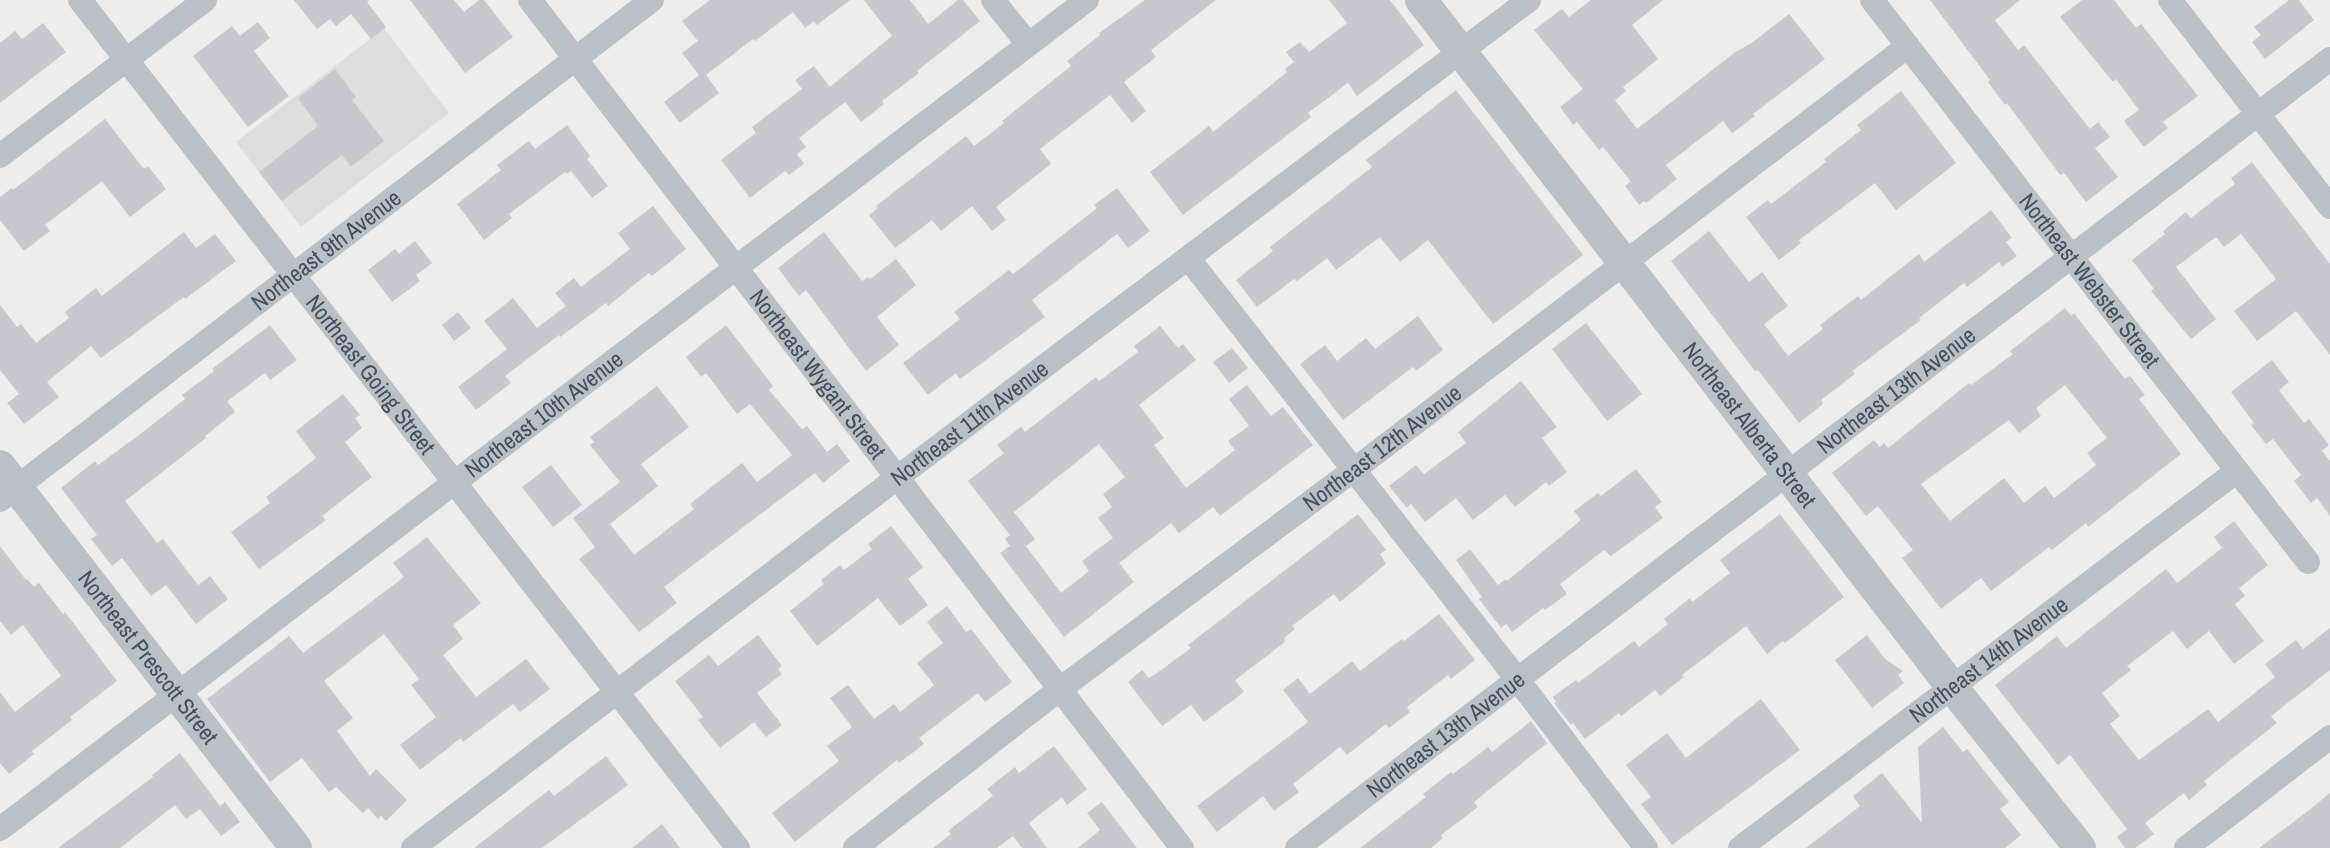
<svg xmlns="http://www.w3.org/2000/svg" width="2330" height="848" viewBox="0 0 2330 848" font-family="'Archivo Narrow',sans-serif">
	<rect width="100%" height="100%" fill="#efecec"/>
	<polygon fill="#e0dddd" points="384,28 449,113 301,227 236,142"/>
	<g fill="#c7c9cf" fill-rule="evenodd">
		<polygon points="294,0 369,0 367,2 386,27 371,39 351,14 336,26 330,19 317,29"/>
		<polygon points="410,0 454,0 464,12 479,0 484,0 513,37 465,73"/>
		<polygon points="710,0 850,0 817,25 814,21 805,28 793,12 755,41 753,39 706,75 719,93 680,123 664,102 699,75 682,53 698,41 682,21"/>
		<polygon points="864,0 910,0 928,24 958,0 963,0 980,21 917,71 919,73 882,101 884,104 861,122 845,102 799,138 806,147 797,154 804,164 789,175 785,171 750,198 721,160 756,133 752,127 802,89 795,80 814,66 830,87 892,36"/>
		<polygon points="1145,0 1216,0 1151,50 1156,57 1124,82 1146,111 1132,123 1110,95 1040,149 1051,164 996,207 1006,220 992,231 972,206 941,231 932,220 895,248 869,215 878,208 876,206 966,136 974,146 1004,123 1002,121 1071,66 1067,61 1100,35 1099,33"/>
		<polygon points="1329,0 1390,0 1424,45 1357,96 1348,83 1308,113 1311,117 1183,215 1150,172 1209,126 1213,132 1287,72 1285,69 1294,62 1286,52 1300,42 1309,52 1347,23"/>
		<polygon points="1591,0 1663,0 1632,25 1658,59 1623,87 1626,91 1615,100 1637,129 1734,53 1753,42 1789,14 1825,59 1753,114 1755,116 1732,133 1723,121 1666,165 1677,179 1646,203 1644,201 1639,205 1625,186 1630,182 1629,179 1603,147 1599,150 1577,122 1573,125 1560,107 1583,89 1534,30 1562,9 1569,17"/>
		<polygon points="1930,0 2020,0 1995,20 2018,50 2024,45 2090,129 2098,122 2110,137 2095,148 2118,177 2086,202 2064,173 2060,175 2007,103 2005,105 1988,82 1990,80"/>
		<polygon points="2082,0 2114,0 2136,28 2141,24 2198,96 2163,122 2168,128 2144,147 2124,121 2139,110 2116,79 2113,82 2060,17"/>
		<polygon points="2289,0 2299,0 2314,20 2265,59 2252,42 2261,35 2254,27"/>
		<polygon points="258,22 270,38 254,51 289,96 248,127 193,56 232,26 240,36"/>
		<polygon points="43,23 66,52 0,103 0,43 15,31 22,39"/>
		<polygon points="335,69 356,97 352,100 384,141 351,167 342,155 282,201 259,172 318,126 298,98"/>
		<polygon points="1456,90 1583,255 1493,324 1428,240 1400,262 1380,237 1336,270 1327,258 1297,281 1294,279 1257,307 1236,280 1273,251 1270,247 1372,167 1366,160"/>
		<polygon points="1901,91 1956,163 1896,210 1875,183 1799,240 1801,243 1779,260 1746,217 1768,200 1771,204 1826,162 1824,159 1861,130 1857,125"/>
		<polygon points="105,119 144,169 148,166 166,189 130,217 102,181 45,225 50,231 24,251 0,220 0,197 12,188 13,190"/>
		<polygon points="567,125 590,156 587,159 608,186 592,198 571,171 567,174 565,172 509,214 512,218 484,240 457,204 501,170 497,165 529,141 535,149"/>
		<polygon points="2252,162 2330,264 2330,355 2296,311 2257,341 2234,311 2276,279 2241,234 2224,247 2216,237 2176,267 2216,319 2191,339 2151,291 2154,289 2132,260 2165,234 2163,231 2186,212 2191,218 2235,184 2231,178"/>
		<polygon points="1117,188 1150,231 1128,248 1117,234 1032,300 1045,317 960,379 956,373 928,395 903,363 960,319 954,312 1009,270 1013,274 1097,208 1094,205"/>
		<polygon points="653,206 686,249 652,276 649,273 608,306 606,303 579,323 560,337 559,335 505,376 511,383 476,410 458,387 507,349 484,321 513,298 537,328 566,306 555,293 574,278 581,287 630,249 618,233"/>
		<polygon points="1991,210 2012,238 2006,242 2017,256 2002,267 1999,262 1967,287 1964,283 1919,318 1921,320 1852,371 1855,374 1821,400 1823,404 1799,423 1758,370 1755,371 1671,261 1709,231 1749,282 1762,272 1788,306 1764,324 1788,356 1823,329 1820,325 1858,296 1861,300 1919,254 1924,262"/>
		<polygon points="184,232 196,248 215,234 236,261 185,299 184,297 101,358 91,346 47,382 59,397 24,424 7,403 19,394 0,370 0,305 17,327 21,324 36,343 69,318 65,312 96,288 102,296"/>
		<polygon points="824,232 862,281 868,277 870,279 896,259 916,285 877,317 899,345 866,371 806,290 799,296 778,268"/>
		<polygon points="415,241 432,263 416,275 420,281 392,302 368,270 395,249 399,254"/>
		<path d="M2065,308L2071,316L2074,313L2125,379L2130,376L2145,395L2139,399L2181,454L2088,527L2086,523L2052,550L2049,547L1991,591L1981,578L1941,609L1902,558L1913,550L1878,506L1866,516L1832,473L1874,440L1880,447L1884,443L1888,448L1969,383L1971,385L2013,354L2010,351ZM2065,385L2107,438L2087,453L2096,465L2054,498L2045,486L2024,503L2004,478L1950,521L1921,484L2009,420L2019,433L2041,416L2036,408Z"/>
		<polygon points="458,312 471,328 454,341 442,325"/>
		<polygon points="1418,316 1443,350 1416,371 1413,367 1343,420 1300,364 1325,345 1337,361 1366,338 1375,349"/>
		<polygon points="1586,323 1642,394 1607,421 1552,349"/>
		<polygon points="270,325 297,360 270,380 265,373 227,401 235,412 205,436 206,438 125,501 157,543 163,539 198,585 210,576 228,599 196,624 166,585 151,596 122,558 112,566 91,539 97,535 61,488 95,461 98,465 139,435 185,399 182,395 214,371 212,369"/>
		<polygon points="726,325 773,386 769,390 802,429 807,426 827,452 837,444 850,461 823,483 815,473 664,587 677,603 639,632 579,559 595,547 573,518 620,482 590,445 594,442 590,437 657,386 689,427 641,464 658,486 610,524 634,555 694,509 690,504 742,463 757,482 792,455 750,404 737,414 706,373 701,377 686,357"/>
		<path d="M1160,326L1178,348L1183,344L1196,360L1139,405L1164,438L1154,445L1186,488L1235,450L1228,441L1249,426L1229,399L1247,385L1271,416L1283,407L1313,445L1220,516L1213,507L1179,533L1171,523L1119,563L1134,582L1064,637L1000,553L1010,546L1005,539L1010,535L968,481L1004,453L997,445L1021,427L1025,432L1096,377L1099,381L1138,352L1134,346ZM1099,444L1125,477L1103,494L1112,507L1098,518L1113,538L1082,561L1089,571L1061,593L1026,546L1035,539L1014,512Z"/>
		<polygon points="1232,348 1248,368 1229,383 1213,362"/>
		<polygon points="2272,360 2289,382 2279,390 2304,423 2309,419 2329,445 2322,451 2330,461 2330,516 2317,498 2311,503 2294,481 2301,475 2273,439 2266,444 2251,425 2254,423 2231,392"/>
		<polygon points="1521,381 1557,427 1542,438 1567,472 1549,486 1546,482 1515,507 1505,495 1473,520 1456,498 1425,522 1411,504 1407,508 1389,486 1416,465 1424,474 1466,443 1458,432"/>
		<polygon points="343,394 360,415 355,418 362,428 345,442 372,477 322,516 326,520 259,569 231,532 270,503 266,497 316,458 296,431"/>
		<polygon points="551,465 582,505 553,527 522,487"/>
		<polygon points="1636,469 1662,502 1655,507 1663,518 1611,556 1604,550 1560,584 1567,594 1545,610 1543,608 1512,632 1506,624 1501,628 1479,599 1482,597 1456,560 1470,549 1498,585 1506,579 1507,581 1581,520 1574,511 1598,493 1601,496"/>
		<polygon points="1358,514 1386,550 1380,554 1386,564 1340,602 1334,594 1292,626 1295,629 1284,638 1285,642 1235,680 1244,692 1204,722 1191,705 1162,726 1128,682 1142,670 1149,678 1157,673 1191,648 1188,645"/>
		<polygon points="1780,514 1844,597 1785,643 1783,641 1767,654 1746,626 1682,675 1684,677 1660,696 1655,690 1621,716 1619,713 1585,739 1573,723 1571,725 1554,703 1556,702 1553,697 1576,680 1578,683 1634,641 1639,647 1668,624 1664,619 1690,598 1692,602 1730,573 1720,560"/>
		<polygon points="2234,521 2268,565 2239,588 2245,596 2235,604 2264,641 2234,664 2209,631 2187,649 2173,631 2127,666 2131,670 2102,693 2120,716 2110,724 2139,760 2208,709 2218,722 2275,677 2265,664 2296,640 2303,649 2330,628 2330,670 2271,716 2277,723 2204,781 2207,785 2189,800 2184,793 2145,823 2154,834 2135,848 2125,848 2117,837 2127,829 2070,755 2058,765 1995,685 2057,636 2066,648 2166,569 2177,583 2222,548 2214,537"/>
		<polygon points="891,526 923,567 908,579 928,605 900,626 878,598 817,646 790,611 824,584 821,580 840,565 844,570 872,549 868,544"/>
		<polygon points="427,537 481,603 453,625 463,639 443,655 476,697 526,659 550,689 520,712 513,704 463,742 461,738 420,770 400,745 436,717 411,685 419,679 384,634 324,681 353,718 337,731 370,776 376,769 407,800 386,821 381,816 378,819 368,808 363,813 336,787 329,792 302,758 270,782 207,699 289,636 303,653 404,577 393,563"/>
		<polygon points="0,546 26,580 27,579 34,587 39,583 63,614 65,612 117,681 70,717 72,720 32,751 34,754 9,774 0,763 0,692 15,712 61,676 23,625 11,635 0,621"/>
		<polygon points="947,606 966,632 971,629 1012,682 985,702 978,693 919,738 924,744 899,763 897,760 795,842 772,813 839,761 827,746 852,727 830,698 848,685 874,719 894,704 900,712 934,685 917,663 943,643 927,622"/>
		<polygon points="1439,614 1475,660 1451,679 1448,675 1407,707 1410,712 1389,728 1386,724 1347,755 1340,747 1293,784 1299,792 1274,811 1263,796 1217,832 1197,806 1308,722 1283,690 1298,678 1310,694 1352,661 1360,671 1402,639 1404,641"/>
		<polygon points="758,635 782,666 778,669 782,674 757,693 782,725 766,737 754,722 720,748 698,720 703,717 675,681 709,655 718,666"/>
		<polygon points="1867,635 1885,659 1903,671 1898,675 1904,683 1872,708 1835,660"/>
		<polygon points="1761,699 1800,750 1672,845 1641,804 1651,797 1626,765 1667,733 1686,758"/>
		<polygon points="1531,721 1547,743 1474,802 1478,807 1441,835 1443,838 1431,848 1360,848 1426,797 1423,794 1451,772 1453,774 1488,747 1492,752"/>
		<polygon points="1943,727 1963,752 1967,749 2009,802 2000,809 2021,835 2005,848 1806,848 1860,806 1853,796 1882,773 1922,823 1918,747"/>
		<polygon points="1054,746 1087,789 1067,805 1062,797 1029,823 1047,848 1022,848 1013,836 997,848 933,848 951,834 948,831 993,796 987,789 1015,767 1019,773"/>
		<polygon points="180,753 220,806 225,802 240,822 221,836 200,809 186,819 175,805 120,848 58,848 153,777 152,775"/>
		<polygon points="606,756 628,785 542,848 474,848 549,790 554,796"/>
		<polygon points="2330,793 2330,848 2259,848 2308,811"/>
		<polygon points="1102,802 1137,848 1078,848 1100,830 1087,813"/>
		<polygon points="662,824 680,848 632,848"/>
	</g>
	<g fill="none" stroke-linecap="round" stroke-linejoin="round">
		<g stroke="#b9c1c7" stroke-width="24">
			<path id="s1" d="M80,0L738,848"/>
			<path id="s2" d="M530,0L1182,848"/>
			<polyline points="993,0 1028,44"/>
			<path id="s3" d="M1872,0L2308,562"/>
			<polyline points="2170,0 2330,207"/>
			<polyline points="0,156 205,0"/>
			<polyline points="1189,259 1518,680 1646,848"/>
			<path id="s4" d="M0,500L652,0"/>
			<path id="s5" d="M0,829L1087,0"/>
			<path id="s6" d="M413,848L898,477L1529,0"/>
			<path id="s7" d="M855,848L1060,689L1355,469L1908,46"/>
			<path id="s8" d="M1297,848L2330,59"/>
			<path id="s9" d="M1740,848L2237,471"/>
			<polyline points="2186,848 2330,737"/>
		</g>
		<g stroke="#b9c1c7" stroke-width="32">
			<path id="s10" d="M1421,0L1952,687L2080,848"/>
			<path id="s11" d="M0,466L296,848"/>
		</g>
	</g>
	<g text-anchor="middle" stroke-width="7" stroke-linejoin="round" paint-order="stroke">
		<g font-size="23" fill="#465057" stroke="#fff">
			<text dy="8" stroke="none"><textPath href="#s4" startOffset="411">Northeast 9th Avenue</textPath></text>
			<text dy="8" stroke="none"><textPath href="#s3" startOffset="355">Northeast Webster Street</textPath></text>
			<text dy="8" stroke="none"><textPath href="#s2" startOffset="472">Northeast Wygant Street</textPath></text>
			<text dy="8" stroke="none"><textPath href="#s1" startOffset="474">Northeast Going Street</textPath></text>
			<text dy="8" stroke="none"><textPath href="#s8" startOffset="754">Northeast 13th Avenue</textPath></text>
			<text dy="8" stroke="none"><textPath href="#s5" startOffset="684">Northeast 10th Avenue</textPath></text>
			<text dy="8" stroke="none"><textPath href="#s6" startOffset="700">Northeast 11th Avenue</textPath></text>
			<text dy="8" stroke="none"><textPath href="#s10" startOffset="537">Northeast Alberta Street</textPath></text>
			<text dy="8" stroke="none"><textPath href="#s7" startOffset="662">Northeast 12th Avenue</textPath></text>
			<text dy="8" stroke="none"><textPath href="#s11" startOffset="242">Northeast Prescott Street</textPath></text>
			<text dy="8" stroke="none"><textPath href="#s9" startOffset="312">Northeast 14th Avenue</textPath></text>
			<text dy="8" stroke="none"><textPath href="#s8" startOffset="187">Northeast 13th Avenue</textPath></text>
		</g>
	</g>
</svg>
